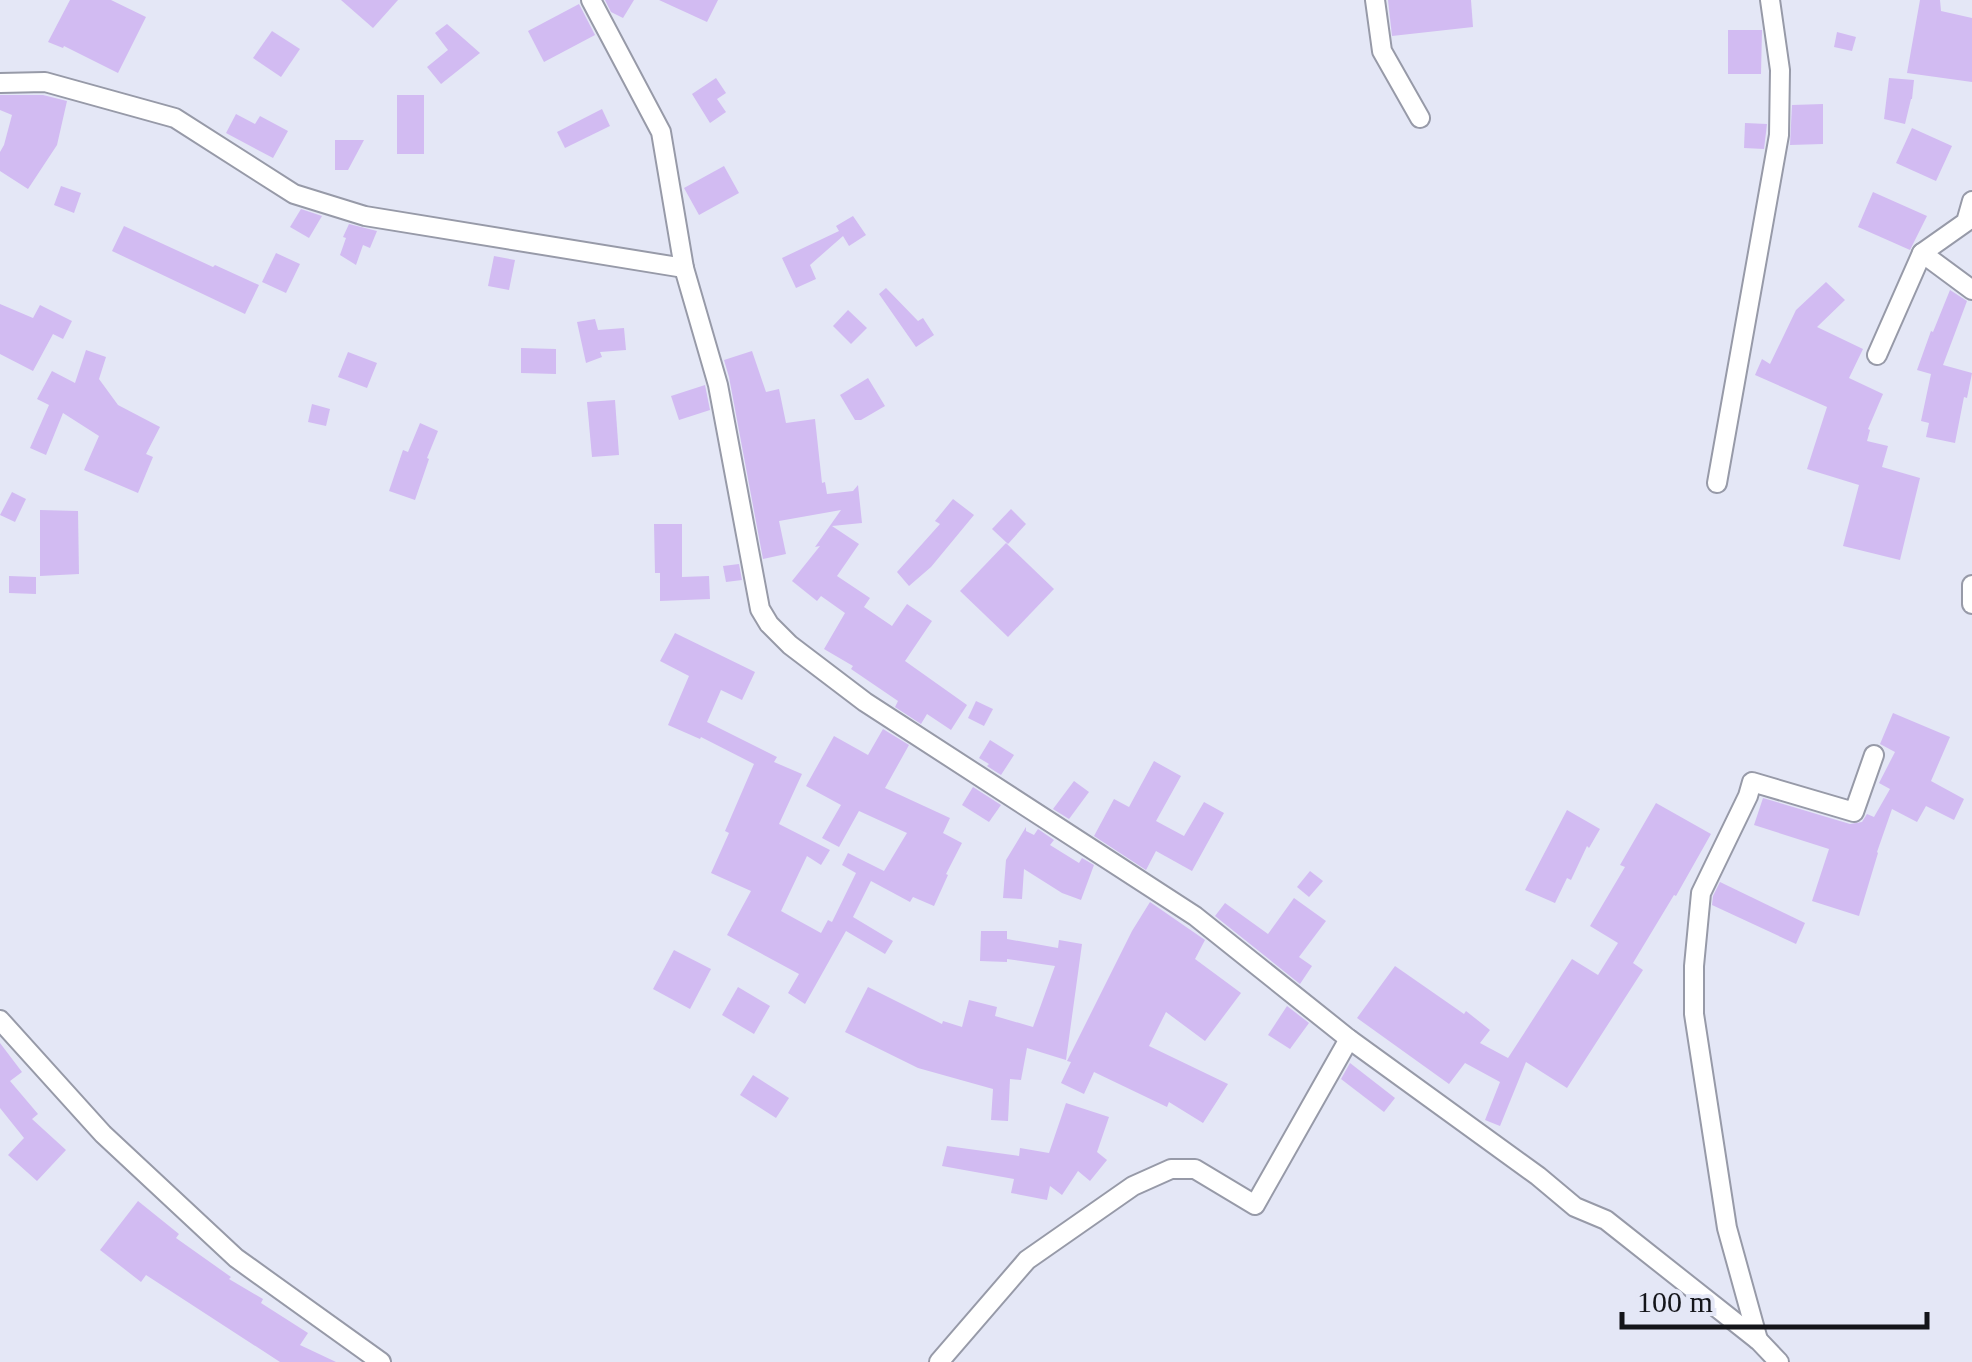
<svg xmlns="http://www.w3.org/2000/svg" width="1972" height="1362" viewBox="0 0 1972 1362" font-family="Georgia,serif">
	<rect width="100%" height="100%" fill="#e4e7f6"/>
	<g fill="#d2bbf2">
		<polygon points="70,0 111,0 146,17 118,73 64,46 63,48 48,42"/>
		<polygon points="341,0 398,0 373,28"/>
		<polygon points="605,0 634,0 623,18 611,12"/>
		<polygon points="659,0 718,0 707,22"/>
		<polygon points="1388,0 1471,0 1473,27 1392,36"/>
		<polygon points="1920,0 1940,0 1941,11 1972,18 1972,82 1907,73"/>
		<polygon points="579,4 595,35 544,62 528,31"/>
		<polygon points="447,24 480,53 441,84 427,67 448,50 435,33"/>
		<polygon points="1728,30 1762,30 1761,74 1728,74"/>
		<polygon points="272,31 300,49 281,77 253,58"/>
		<polygon points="1837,32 1856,37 1852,51 1834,47"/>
		<polygon points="716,78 726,93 717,99 726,112 710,123 692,94"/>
		<polygon points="1889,78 1914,80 1912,99 1911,99 1905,124 1884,119"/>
		<polygon points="0,95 43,95 67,101 57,145 28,189 0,171 0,152 4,145 12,115 0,110"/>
		<rect x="397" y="95" width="27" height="59"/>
		<polygon points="1823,104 1823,144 1790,145 1792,105"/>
		<polygon points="602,109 610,126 565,148 557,132"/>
		<polygon points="236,114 255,124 260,116 288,131 273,158 226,133"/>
		<polygon points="1745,123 1767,124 1764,149 1744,148"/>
		<polygon points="1912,128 1952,146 1936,181 1896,163"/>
		<polygon points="335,140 364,140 348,170 335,170"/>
		<polygon points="724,166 739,193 699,215 684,188"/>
		<polygon points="61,186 81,193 74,213 54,205"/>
		<polygon points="1873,192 1927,216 1910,250 1858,227"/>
		<polygon points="301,209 322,216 309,238 290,227"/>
		<polygon points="853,216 866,235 849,246 843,236 810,265 816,279 796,288 782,258 839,231 836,226"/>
		<polygon points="349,224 377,231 370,248 363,245 356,265 340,255 346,238 343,237"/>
		<polygon points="124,226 213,267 215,265 259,285 245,314 112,251"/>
		<polygon points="276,253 300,264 286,293 262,282"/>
		<polygon points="494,256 515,260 509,290 488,286"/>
		<polygon points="1826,282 1845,300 1817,327 1863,349 1849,378 1883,394 1868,429 1870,430 1867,441 1888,446 1882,467 1920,478 1900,560 1843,546 1859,485 1807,469 1827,407 1755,375 1762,359 1770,364 1796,310"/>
		<polygon points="886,288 918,321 923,318 934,335 916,347 879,294"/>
		<polygon points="1950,290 1967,301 1943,365 1972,373 1967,398 1964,397 1955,443 1926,437 1929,423 1921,421 1931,374 1917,370 1931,331 1933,332"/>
		<polygon points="0,304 33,318 40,305 72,321 63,339 53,334 33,371 0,354"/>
		<polygon points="848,310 867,328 851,344 833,326"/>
		<polygon points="595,319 598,330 624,328 626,350 600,352 602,357 586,363 577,322"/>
		<polygon points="521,348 556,349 556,374 521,373"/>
		<polygon points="86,350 106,357 99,379 118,405 160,427 146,454 153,457 138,493 84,470 99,436 63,413 46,455 30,448 49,405 37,399 52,371 75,383"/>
		<polygon points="752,351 766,392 779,389 786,423 815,419 822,483 825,482 827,494 853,491 858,485 862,523 832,526 859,544 837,576 870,598 864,607 892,626 907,604 932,621 905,661 967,705 951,730 927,714 921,724 895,707 898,701 851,669 853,666 824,649 845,613 821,596 817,601 792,581 820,546 815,547 841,510 779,521 786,554 763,559 729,377 724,360"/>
		<polygon points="348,352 377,363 367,388 338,377"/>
		<polygon points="868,378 885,406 861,420 855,420 840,395"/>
		<polygon points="705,385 710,410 679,420 671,396"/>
		<polygon points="615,400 619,455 592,457 587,402"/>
		<polygon points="312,404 330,409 326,426 308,422"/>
		<polygon points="420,423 438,431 427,458 429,459 415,500 389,491 403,450 408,452"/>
		<polygon points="12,492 26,499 15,522 0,515"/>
		<polygon points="953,499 974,515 931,567 909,586 897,572 940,524 935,521"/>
		<polygon points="1011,509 1026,524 1008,544 992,529"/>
		<polygon points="40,510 78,511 79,574 40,576"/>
		<polygon points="654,524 682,524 682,577 709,576 710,599 660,601 660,573 655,573"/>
		<polygon points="1006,543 1054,589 1008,637 960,591"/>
		<polygon points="739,564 742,580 726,582 723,566"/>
		<polygon points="9,576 36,577 36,594 9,593"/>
		<polygon points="675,633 755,672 742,700 721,690 707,722 777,757 774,762 802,774 779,824 830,850 821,865 807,856 781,911 821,933 828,920 832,922 856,873 842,865 848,853 884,871 907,833 859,811 839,847 822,838 841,805 806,786 834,736 868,755 883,729 909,745 885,788 950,818 943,833 962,843 946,874 948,875 934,906 913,897 910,902 871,881 853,917 893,941 885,954 846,931 805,1004 788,993 799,974 727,935 751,891 711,873 729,833 725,831 754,764 701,737 700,739 668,725 689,676 660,661"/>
		<polygon points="976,701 993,709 984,726 968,718"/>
		<polygon points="1893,713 1950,737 1931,781 1964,799 1954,820 1926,806 1917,822 1892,809 1877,852 1878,853 1859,916 1812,901 1829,849 1754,825 1763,798 1850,824 1862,822 1867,814 1874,817 1890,789 1879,783 1895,752 1880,744"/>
		<polygon points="990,740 1014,755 1001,775 987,766 989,764 979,758"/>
		<polygon points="1154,761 1181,776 1156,821 1184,836 1204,802 1224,813 1192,871 1156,851 1146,870 1094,836 1114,799 1129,807"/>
		<polygon points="1074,781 1089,792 1069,819 1053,809"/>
		<polygon points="973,787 1001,805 989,822 962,805"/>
		<polygon points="1656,803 1711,834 1676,896 1674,895 1633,963 1643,970 1567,1088 1526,1062 1500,1126 1485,1120 1500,1082 1465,1063 1449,1084 1357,1018 1395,966 1464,1014 1466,1011 1490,1030 1480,1043 1508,1058 1572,959 1598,975 1618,943 1590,926 1625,867 1620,865"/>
		<polygon points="1567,810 1600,829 1589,848 1587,846 1571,880 1567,878 1555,903 1525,890"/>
		<polygon points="1026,827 1026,831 1034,835 1038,829 1054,840 1050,845 1079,863 1082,858 1094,865 1081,900 1062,893 1024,869 1022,899 1003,898 1006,860"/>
		<polygon points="1310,871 1323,881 1309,897 1297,887"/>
		<polygon points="1720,882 1805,923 1796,944 1712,905 1713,896"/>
		<polygon points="1294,898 1326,921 1299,957 1312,966 1300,984 1215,916 1225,903 1268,934"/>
		<polygon points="1150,902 1205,940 1195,959 1241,993 1205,1041 1166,1012 1149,1046 1228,1084 1203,1123 1169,1102 1167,1107 1094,1072 1084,1094 1061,1083 1071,1062 1067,1061 1132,931"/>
		<polygon points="981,931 1007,931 1007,939 1058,948 1059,940 1082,944 1066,1060 1027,1048 1021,1080 1010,1079 1008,1121 991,1120 993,1089 918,1068 845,1032 868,987 942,1024 943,1021 962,1027 969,1000 997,1007 995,1016 1033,1027 1055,966 1007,959 1007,962 980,961"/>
		<polygon points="674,950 711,969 690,1009 653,989"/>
		<polygon points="738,987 770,1006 754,1034 722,1015"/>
		<polygon points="1287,1006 1309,1023 1290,1049 1268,1035"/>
		<polygon points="0,1043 22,1072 10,1081 38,1114 32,1119 66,1150 37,1181 8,1155 24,1138 0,1108"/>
		<polygon points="1350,1063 1395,1098 1384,1112 1341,1079"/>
		<polygon points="753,1075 789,1098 776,1118 740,1095"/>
		<polygon points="1066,1103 1109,1117 1097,1152 1107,1160 1090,1181 1078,1171 1062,1195 1050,1186 1047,1200 1011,1193 1014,1179 942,1166 947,1146 1019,1156 1020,1148 1049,1153"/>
		<polygon points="138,1201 179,1234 176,1238 231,1277 229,1279 263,1299 261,1303 308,1333 300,1345 336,1362 280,1362 146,1275 141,1282 100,1250"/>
	</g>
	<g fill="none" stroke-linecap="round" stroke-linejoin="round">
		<defs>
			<g id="minor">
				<polyline points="591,0 661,132 684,268 718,385 760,609 769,624 790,645 865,702 1195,916 1349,1039 1538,1176 1575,1207 1606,1220 1759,1341 1779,1362"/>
				<polyline points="1375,0 1382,51 1420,118"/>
				<polyline points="0,83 45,82 175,118 294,194 365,216 684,268"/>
				<polyline points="1922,253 1972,290"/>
				<polyline points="1877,355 1922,253 1966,222 1972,201"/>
				<polyline points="1717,483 1779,135 1780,70 1770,0"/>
				<polyline points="1972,585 1972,604"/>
				<polyline points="0,1020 103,1134 236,1258 381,1362"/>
				<polyline points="1758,1340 1727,1228 1694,1014 1694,966 1701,893 1748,796 1752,782 1854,812 1874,755"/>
				<polyline points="939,1362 1027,1260 1133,1186 1171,1169 1195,1169 1255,1205 1349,1039"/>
			</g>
		</defs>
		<use href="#minor" stroke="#979aa8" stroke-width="22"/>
		<use href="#minor" stroke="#fff" stroke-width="18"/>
	</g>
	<path d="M1622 1312v15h305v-15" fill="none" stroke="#14151a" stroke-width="5"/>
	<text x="1637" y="1312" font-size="30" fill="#14151a" stroke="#e4e7f6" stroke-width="8" paint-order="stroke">100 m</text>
</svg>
